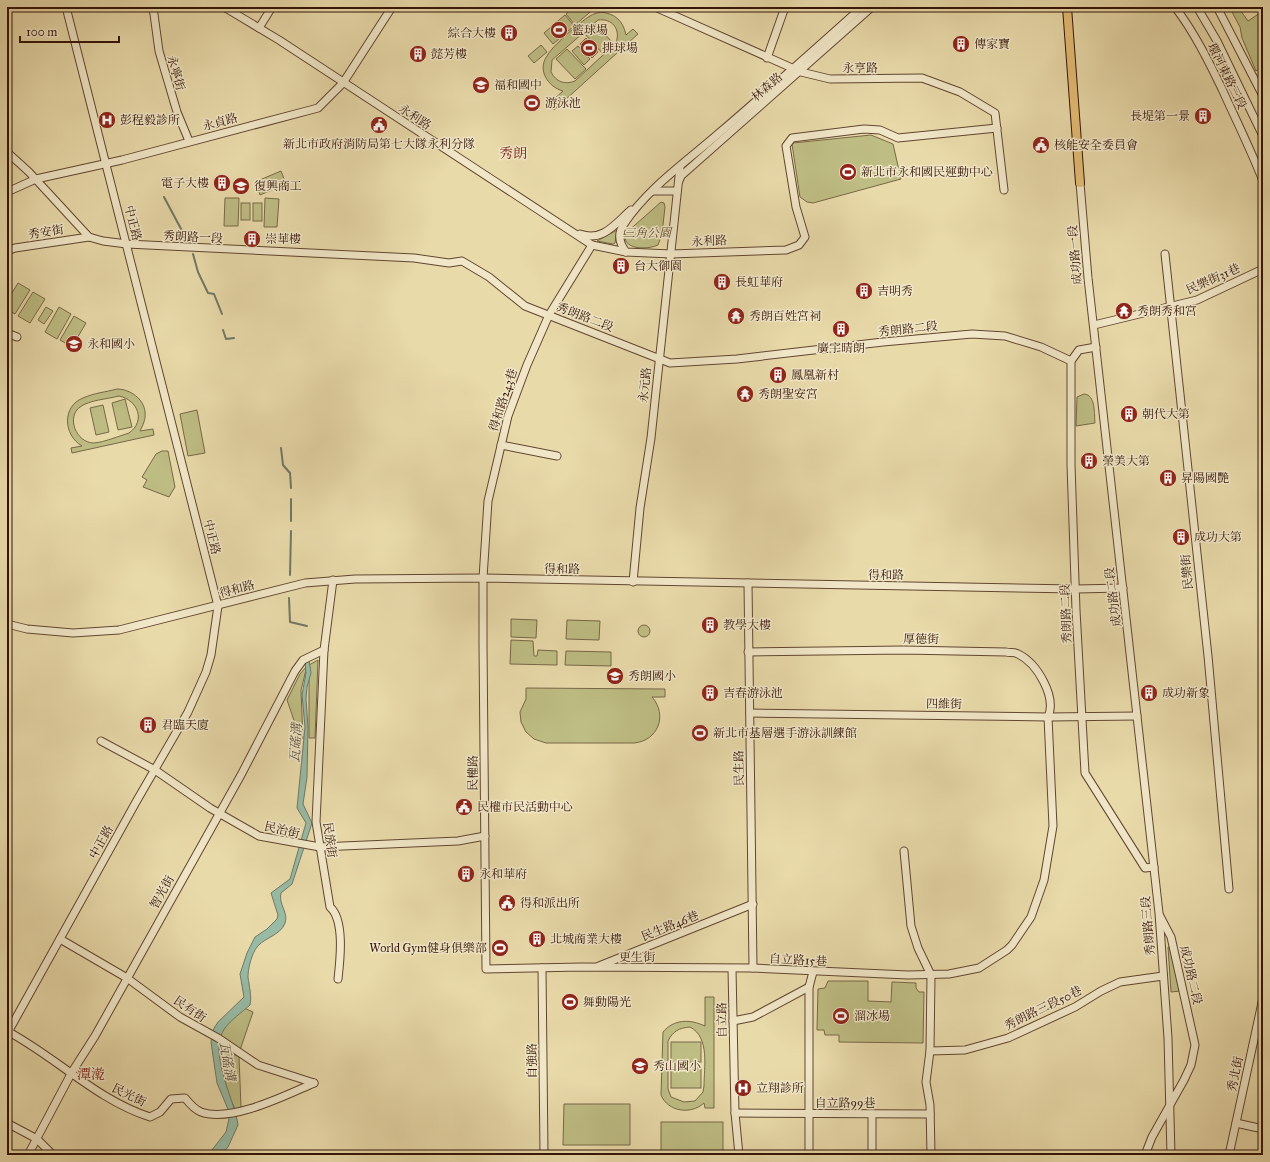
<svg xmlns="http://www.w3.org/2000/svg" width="1270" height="1162" viewBox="0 0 1270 1162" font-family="'IM FELL Great Primer','Noto Serif TC',serif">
	<rect width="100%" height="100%" fill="#e9daaa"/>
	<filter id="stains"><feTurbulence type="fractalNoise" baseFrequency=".005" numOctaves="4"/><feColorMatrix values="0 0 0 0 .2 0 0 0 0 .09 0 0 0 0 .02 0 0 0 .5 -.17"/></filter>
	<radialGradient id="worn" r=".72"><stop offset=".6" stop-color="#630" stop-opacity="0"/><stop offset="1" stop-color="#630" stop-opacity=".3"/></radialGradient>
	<g fill="#bebd84" stroke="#786846" fill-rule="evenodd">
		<polygon points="573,7 596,7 575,25 566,14"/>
		<polygon points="1235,7 1238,7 1248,21 1263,11 1263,66 1256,71 1242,38 1240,27 1231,10"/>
		<path d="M601,12C616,14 623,21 626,35L633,29L638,34L554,110L550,106L555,102L553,100L563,91C548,87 537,70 547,56C552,46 580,22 590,16C593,14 597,13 601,12ZM598,20C612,18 621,29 616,43L575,81C565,85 556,82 551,72L552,60Z"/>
		<polygon points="565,15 574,26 553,44 544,33"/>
		<polygon points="595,24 614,44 603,54 584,33"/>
		<polygon points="586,38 598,52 592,58 580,44"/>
		<polygon points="541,45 547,52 534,63 528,56"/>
		<polygon points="578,46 590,59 584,65 572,51"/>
		<polygon points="567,49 586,69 575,79 556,59"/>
		<polygon points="871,135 893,144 901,179 813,203 807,202 800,197 792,144 793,143"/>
		<polygon points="281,171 286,184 260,195 255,182"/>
		<polygon points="225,198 239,198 238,226 224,226"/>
		<polygon points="265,198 279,199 277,227 264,227"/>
		<path d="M661,202L664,203L665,207L662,234L658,245C648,250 620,250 626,233Z"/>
		<rect x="241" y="203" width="9" height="17"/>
		<rect x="253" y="203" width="9" height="18"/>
		<polygon points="617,230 615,243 613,244 597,241"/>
		<polygon points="18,283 30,290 15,314 7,309 7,301"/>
		<polygon points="33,292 45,299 30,323 18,316"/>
		<polygon points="46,307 53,311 44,324 38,320"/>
		<polygon points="59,307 71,314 57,339 45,332"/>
		<polygon points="74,316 86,323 72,347 60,340"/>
		<path d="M117,389C130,389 144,399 145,412C146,419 143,425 140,431L153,429L154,435L72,453L71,448L82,446C63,435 62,406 83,398C94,393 106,392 117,389ZM119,396C138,400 146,421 129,433C119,436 105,442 94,443C76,443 66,417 80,407C89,400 108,399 119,396Z"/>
		<path d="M1084,394C1096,395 1094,414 1095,423L1076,426L1077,397Z"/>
		<polygon points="125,399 132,427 118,430 112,403"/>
		<polygon points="103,405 109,432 96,435 90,408"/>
		<polygon points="197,410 205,453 188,456 180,414"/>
		<polygon points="162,451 168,451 175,487 169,497 143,487 147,480 142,477 156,454"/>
		<polygon points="511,619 537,620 536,638 511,637"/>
		<polygon points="567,620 600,621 599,640 566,639"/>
		<circle cx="644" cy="631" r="6"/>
		<polygon points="511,640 533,641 534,656 537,656 538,650 557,651 557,665 510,664"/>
		<polygon points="566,651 611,652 611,666 565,665"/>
		<polygon points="318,660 315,738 309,738 309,665"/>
		<polygon points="307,666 301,690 303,739 298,732 287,700 300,674"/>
		<path d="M526,688L665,689V697H652C668,715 658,741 634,743H546L534,739L526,732L521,722L520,712L526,699Z"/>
		<polygon points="1168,947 1170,947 1180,991 1171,992"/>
		<polygon points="828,981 868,981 868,1001 891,1002 892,982 916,983 916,988 919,992 924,992 923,1043 839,1042 839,1035 825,1035 824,1030 817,1030 818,989 825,988"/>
		<path d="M705,997H714V1108H705L704,1103C691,1115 668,1112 661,1095L663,1032C674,1019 690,1019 705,1026ZM690,1027C710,1037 704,1068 704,1086L703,1092L695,1101L684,1102L671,1097L668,1089V1041C673,1031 679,1028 690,1027Z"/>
		<polygon points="242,1007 253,1012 239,1053 217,1038 229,1018"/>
		<rect x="671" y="1042" width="30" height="20"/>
		<polygon points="219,1047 239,1057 241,1107 235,1109 227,1091"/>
		<rect x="671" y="1068" width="30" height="20"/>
		<polygon points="564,1104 630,1104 630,1145 563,1145"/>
		<rect x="661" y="1122" width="62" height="33"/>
	</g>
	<path fill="#98bba5" stroke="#707866" d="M309,660L311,673L307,687L306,699L308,728L307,777L303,804L312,823L292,884L281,893C278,904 289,913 285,923C281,936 261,938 255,950C251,957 248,969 248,977C249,986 252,996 250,1005C242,1012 231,1020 225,1028C207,1052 235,1100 238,1125L228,1147L221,1155H208L226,1132L230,1114L217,1083L211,1042L213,1030L218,1022L244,997L240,974L247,953L255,937L267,929L277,919L278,915L271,893L290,879L306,823L297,808L305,727L302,695L306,673L305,661Z"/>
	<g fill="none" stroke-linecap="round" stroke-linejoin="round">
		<g stroke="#707866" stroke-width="2">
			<polyline points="164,197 188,242"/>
			<polyline points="193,254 198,272 208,293 214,294 222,314"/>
			<polyline points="223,330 226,339 234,338"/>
			<polyline points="281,448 283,465 290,473 291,488"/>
			<polyline points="291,499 291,521"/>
			<polyline points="290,575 291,531"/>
			<polyline points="289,598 290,622 307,626"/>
		</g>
		<defs>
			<g id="minor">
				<polyline points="153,7 159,51 177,112 189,141"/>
				<polyline points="224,7 279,40 592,245 626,252 671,254 786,250 799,245 805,237 796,207 786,146 792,138 864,129 880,130 898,138 997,128"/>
				<polyline points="655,7 801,72 830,79 922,78 960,92 995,113 1004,190"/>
				<path d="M1175,7C1194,32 1208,60 1222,89C1236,120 1251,150 1263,181"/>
				<polyline points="1197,7 1217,41 1263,136"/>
				<polyline points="1217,7 1263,96"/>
				<polyline points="259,28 272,7"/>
				<polyline points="767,58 785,7"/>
				<polyline points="7,152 29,172 89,237 103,241 127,244 414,258 449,263 462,261 489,277 525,306 670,363 737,359 883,342 972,334 1005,336 1041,347 1071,361 1071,465 1076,610 1085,773 1145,868 1154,867"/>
				<polyline points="679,181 681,176 872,7"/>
				<polyline points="1080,183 1088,278 1159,913 1168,1038 1171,1155"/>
				<polyline points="653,191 677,191"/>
				<polyline points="7,192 36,179 122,160 318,108 343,83 392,7"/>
				<path d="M580,234C603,242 615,224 631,210"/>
				<path d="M592,245L549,315L527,365L508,416L488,501L483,578V644L486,969L581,967L753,968L908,975L949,974L979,968L1007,950L1012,945L1031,917L1044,880L1053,826L1048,717C1057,697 1037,663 1018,654C1015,652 1010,653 1006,652L904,650L748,652"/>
				<polyline points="7,251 15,248 89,237"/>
				<path d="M626,252C619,243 617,234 624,224C648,188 686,162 718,134C767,92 814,50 862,7"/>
				<polyline points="1165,254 1208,656 1229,889"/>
				<polyline points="1094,325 1197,300 1263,269"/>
				<polyline points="7,333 17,337"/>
				<polyline points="1071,361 1079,350 1096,347"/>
				<polyline points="501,445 557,456"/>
				<path d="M333,580L324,650L316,822L330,907C345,920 340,961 338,979"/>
				<polyline points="633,582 640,508 651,438 680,167"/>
				<polyline points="748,583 753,968"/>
				<polyline points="7,624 27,629 73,633 119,630 305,583 355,579 483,578 1076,589 1123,588"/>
				<polyline points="750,713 1048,717 1137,716"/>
				<polyline points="101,741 155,770 210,808 259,836 320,847 458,841 485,836"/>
				<polyline points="904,851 911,926 918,948 931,975 930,1051 926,1082 930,1105 931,1155"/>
				<polyline points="60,939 127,978 180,1017 218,1038 258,1065 314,1083"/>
				<polyline points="599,966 753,904"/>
				<polyline points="542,968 544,1155"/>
				<polyline points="732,969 735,1113 739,1155"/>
				<polyline points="733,1021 753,1017 809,987"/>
				<path d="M7,1031C56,1057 97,1100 150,1117L160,1112L171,1099L185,1098C189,1103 196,1110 201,1112C231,1123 286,1095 314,1083"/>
				<polyline points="7,1034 136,802 188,712 206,672 211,655 218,606 66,7"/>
				<polyline points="930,1051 965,1050 1008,1038 1075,1007 1101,991 1120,982 1163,976"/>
				<polyline points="735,1113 930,1114"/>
				<polyline points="7,1123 37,1139 53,1155"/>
				<polyline points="1236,1123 1263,1129"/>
				<polyline points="28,1155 72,1072 95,1036 241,775 295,671 303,660 324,650"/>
				<polyline points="809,1155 809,987 813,972"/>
				<polyline points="872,1155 872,1114"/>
				<polyline points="1145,1155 1152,1137 1184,1080 1191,1065 1195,1045 1171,937 1160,916"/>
				<polyline points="1229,1155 1263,998"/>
			</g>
			<polyline id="major" points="1067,7 1080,183"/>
		</defs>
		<use href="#minor" stroke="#604630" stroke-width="9"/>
		<use href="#major" stroke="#331407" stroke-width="10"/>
		<use href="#minor" stroke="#f1e7c8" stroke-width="7"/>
		<use href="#major" stroke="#e4bd75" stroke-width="8"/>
	</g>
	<defs>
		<symbol id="stadium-disc" viewBox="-11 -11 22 22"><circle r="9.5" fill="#8f2418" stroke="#f1e7c8"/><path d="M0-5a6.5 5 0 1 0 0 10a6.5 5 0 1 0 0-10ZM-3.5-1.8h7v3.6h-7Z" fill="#fff"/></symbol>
		<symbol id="building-disc" viewBox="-11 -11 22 22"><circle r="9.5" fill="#8f2418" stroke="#f1e7c8"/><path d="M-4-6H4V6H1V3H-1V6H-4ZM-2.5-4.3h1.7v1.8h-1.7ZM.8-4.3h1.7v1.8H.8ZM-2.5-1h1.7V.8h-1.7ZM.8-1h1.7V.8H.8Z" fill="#fff"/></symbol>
		<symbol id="school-disc" viewBox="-11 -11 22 22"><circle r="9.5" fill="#8f2418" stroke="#f1e7c8"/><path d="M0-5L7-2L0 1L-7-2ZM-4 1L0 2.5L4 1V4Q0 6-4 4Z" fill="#fff"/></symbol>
		<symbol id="hospital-disc" viewBox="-11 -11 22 22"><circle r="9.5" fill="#8f2418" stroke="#f1e7c8"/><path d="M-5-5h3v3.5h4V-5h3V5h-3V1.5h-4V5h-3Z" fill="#fff"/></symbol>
		<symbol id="civic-disc" viewBox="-11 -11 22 22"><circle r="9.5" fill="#8f2418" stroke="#f1e7c8"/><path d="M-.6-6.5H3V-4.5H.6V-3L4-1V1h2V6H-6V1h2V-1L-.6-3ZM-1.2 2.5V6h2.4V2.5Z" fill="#fff"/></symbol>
		<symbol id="temple-disc" viewBox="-11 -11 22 22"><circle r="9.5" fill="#8f2418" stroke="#f1e7c8"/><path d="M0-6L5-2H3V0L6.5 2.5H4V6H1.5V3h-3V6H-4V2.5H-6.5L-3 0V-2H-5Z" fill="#fff"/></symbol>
	</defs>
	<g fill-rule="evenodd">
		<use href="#stadium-disc" x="549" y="20" width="20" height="20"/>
		<use href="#building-disc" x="499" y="23" width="20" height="20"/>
		<use href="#building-disc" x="951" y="34" width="20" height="20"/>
		<use href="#stadium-disc" x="579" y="38" width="20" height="20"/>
		<use href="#building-disc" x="408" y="44" width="20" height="20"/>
		<use href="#school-disc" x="471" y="75" width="20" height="20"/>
		<use href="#stadium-disc" x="522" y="93" width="20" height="20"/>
		<use href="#building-disc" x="1193" y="106" width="20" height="20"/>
		<use href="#hospital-disc" x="97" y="110" width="20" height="20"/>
		<use href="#civic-disc" x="369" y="115" width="20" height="20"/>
		<use href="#civic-disc" x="1031" y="135" width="20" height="20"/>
		<use href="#stadium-disc" x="838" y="162" width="20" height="20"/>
		<use href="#building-disc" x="212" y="173" width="20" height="20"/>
		<use href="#school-disc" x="231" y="176" width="20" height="20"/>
		<use href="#building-disc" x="242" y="229" width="20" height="20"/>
		<use href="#building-disc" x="611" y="256" width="20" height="20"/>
		<use href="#building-disc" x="712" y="272" width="20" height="20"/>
		<use href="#building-disc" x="854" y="281" width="20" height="20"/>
		<use href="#temple-disc" x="1114" y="301" width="20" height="20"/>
		<use href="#temple-disc" x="726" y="306" width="20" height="20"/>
		<use href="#building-disc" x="831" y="319" width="20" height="20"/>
		<use href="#school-disc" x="64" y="334" width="20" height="20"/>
		<use href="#building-disc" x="768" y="365" width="20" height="20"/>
		<use href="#temple-disc" x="735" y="384" width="20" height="20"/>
		<use href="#building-disc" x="1119" y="404" width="20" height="20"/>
		<use href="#building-disc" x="1079" y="451" width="20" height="20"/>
		<use href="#building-disc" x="1158" y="468" width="20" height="20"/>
		<use href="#building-disc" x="1171" y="527" width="20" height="20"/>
		<use href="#building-disc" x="700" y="615" width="20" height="20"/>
		<use href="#school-disc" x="605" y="666" width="20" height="20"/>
		<use href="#building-disc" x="700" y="683" width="20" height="20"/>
		<use href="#building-disc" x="1139" y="683" width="20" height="20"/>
		<use href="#building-disc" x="138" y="715" width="20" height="20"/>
		<use href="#stadium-disc" x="690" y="723" width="20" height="20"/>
		<use href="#civic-disc" x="454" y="797" width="20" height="20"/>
		<use href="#building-disc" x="456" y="864" width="20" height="20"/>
		<use href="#civic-disc" x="497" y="893" width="20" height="20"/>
		<use href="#building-disc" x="527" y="929" width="20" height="20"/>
		<use href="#stadium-disc" x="490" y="938" width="20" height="20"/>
		<use href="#stadium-disc" x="560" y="992" width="20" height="20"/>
		<use href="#stadium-disc" x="831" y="1006" width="20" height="20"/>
		<use href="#school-disc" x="630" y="1056" width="20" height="20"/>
		<use href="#hospital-disc" x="733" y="1078" width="20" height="20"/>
	</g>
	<g text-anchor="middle" stroke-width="3" stroke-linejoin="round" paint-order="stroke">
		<g font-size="12" fill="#331407" stroke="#f1e7c8" text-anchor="start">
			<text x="572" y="34">籃球場</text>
			<text x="496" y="37" text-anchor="end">綜合大樓</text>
			<text x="974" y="48">傳家寶</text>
			<text x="602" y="52">排球場</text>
			<text x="431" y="58">懿芳樓</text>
			<text x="494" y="89">福和國中</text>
			<text x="545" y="107">游泳池</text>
			<text x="1190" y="120" text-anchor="end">長堤第一景</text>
			<text x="120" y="124">彭程毅診所</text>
			<text x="379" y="148" text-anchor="middle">新北市政府消防局第七大隊永利分隊</text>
			<text x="1054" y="149">核能安全委員會</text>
			<text x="861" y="176">新北市永和國民運動中心</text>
			<text x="209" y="187" text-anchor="end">電子大樓</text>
			<text x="254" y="190">復興商工</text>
			<text x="265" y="243">崇華樓</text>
			<text x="634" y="270">台大御園</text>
			<text x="735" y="286">長虹華府</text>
			<text x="877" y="295">吉明秀</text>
			<text x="1137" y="315">秀朗秀和宮</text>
			<text x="749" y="320">秀朗百姓宮祠</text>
			<text x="87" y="348">永和國小</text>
			<text x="841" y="352" text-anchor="middle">廣宇晴朗</text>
			<text x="791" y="379">鳳凰新村</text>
			<text x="758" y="398">秀朗聖安宮</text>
			<text x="1142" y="418">朝代大第</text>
			<text x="1102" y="465">榮美大第</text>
			<text x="1181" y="482">昇陽國艷</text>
			<text x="1194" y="541">成功大第</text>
			<text x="723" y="629">教學大樓</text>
			<text x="628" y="680">秀朗國小</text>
			<text x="723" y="697">吉春游泳池</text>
			<text x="1162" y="697">成功新象</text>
			<text x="161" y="729">君臨天廈</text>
			<text x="713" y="737">新北市基層選手游泳訓練館</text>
			<text x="477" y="811">民權市民活動中心</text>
			<text x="479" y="878">永和華府</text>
			<text x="520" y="907">得和派出所</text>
			<text x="550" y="943">北城商業大樓</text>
			<text x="487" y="952" text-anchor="end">World Gym健身俱樂部</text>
			<text x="583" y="1006">舞動陽光</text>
			<text x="854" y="1020">溜冰場</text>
			<text x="653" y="1070">秀山國小</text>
			<text x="756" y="1092">立翔診所</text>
		</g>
		<g font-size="12" fill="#331407" stroke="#f1e7c8">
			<text x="860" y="72">永亨路</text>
			<text transform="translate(176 73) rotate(74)" y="4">永寧街</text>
			<text transform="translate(1227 76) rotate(64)" y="4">環河東路三段</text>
			<text transform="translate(767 87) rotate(-41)" y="4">林森路</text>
			<text transform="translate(415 117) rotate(33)" y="4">永利路</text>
			<text transform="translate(220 122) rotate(-15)" y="4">永貞路</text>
			<text transform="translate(133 223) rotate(76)" y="4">中正路</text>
			<text transform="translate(46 232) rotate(-9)" y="4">秀安街</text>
			<text transform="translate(193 237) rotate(3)" y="4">秀朗路一段</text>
			<text transform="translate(709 241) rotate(-3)" y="4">永利路</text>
			<text transform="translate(1075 255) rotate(-95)" y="4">成功路一段</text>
			<text transform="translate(1213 279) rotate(-24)" y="4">民樂街31巷</text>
			<text transform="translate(585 317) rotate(21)" y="4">秀朗路二段</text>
			<text transform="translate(908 329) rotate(-6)" y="4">秀朗路二段</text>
			<text transform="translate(645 385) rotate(-84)" y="4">永元路</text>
			<text transform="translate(503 400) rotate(-72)" y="4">得和路243巷</text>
			<text transform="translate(212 537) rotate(76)" y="4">中正路</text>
			<text transform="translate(562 569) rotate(1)" y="4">得和路</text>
			<text transform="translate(1187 572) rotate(-95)" y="4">民樂街</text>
			<text x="886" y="579">得和路</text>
			<text transform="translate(237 589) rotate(-15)" y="4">得和路</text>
			<text transform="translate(1113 597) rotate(-97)" y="4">成功路二段</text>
			<text transform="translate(1066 614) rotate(-92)" y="4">秀朗路二段</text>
			<text transform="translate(921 639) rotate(1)" y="4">厚德街</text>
			<text transform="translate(944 704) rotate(1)" y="4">四維街</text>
			<text transform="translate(739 768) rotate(-91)" y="4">民生路</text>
			<text transform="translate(473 773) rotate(-90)" y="4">民權路</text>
			<text transform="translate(282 830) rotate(13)" y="4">民治街</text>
			<text transform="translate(330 840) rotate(82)" y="4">民族街</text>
			<text transform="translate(101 842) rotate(-61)" y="4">中正路</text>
			<text transform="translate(162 892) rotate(-61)" y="4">智光街</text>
			<text transform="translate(670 926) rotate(-22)" y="4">民生路46巷</text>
			<text transform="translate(1148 926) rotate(-95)" y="4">秀朗路三段</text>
			<text x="637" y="961">更生街</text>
			<text transform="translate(798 960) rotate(3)" y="4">自立路15巷</text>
			<text transform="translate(1191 975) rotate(77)" y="4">成功路二段</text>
			<text transform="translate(1043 1008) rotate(-26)" y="4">秀朗路三段50巷</text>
			<text transform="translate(190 1009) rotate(34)" y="4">民有街</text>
			<text transform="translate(722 1020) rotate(-91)" y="4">自立路</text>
			<text transform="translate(532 1061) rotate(-90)" y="4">自強路</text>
			<text transform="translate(1235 1074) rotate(-78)" y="4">秀北街</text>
			<text transform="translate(129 1095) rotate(26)" y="4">民光街</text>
			<text x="845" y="1107">自立路99巷</text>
		</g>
		<g font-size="12" font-style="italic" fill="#5d472c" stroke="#f1e7c8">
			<text x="647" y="237">三角公園</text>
		</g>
		<g font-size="13" font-style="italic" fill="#564e3e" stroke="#f1e7c8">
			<text transform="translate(295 743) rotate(-86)" y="5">瓦磘溝</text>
			<text transform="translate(228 1061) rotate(80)" y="5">瓦磘溝</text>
		</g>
		<g font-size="14" fill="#7a1f14" stroke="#f1e7c8">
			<text x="513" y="158">秀朗</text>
			<text x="91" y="1079">潭漧</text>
		</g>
	</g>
	<rect width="1270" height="1162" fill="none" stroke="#e9daaa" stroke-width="24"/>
	<rect x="8" y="8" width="1254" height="1146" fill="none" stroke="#331407" stroke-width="2"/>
	<rect x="12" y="12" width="1246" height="1138" fill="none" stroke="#331407"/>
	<path d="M20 36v6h99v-6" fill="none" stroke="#331407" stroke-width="2"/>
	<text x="26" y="36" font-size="12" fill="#331407" stroke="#f1e7c8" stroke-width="3" paint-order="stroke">100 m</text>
	<rect width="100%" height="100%" filter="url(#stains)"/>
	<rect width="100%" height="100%" fill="url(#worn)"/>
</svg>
